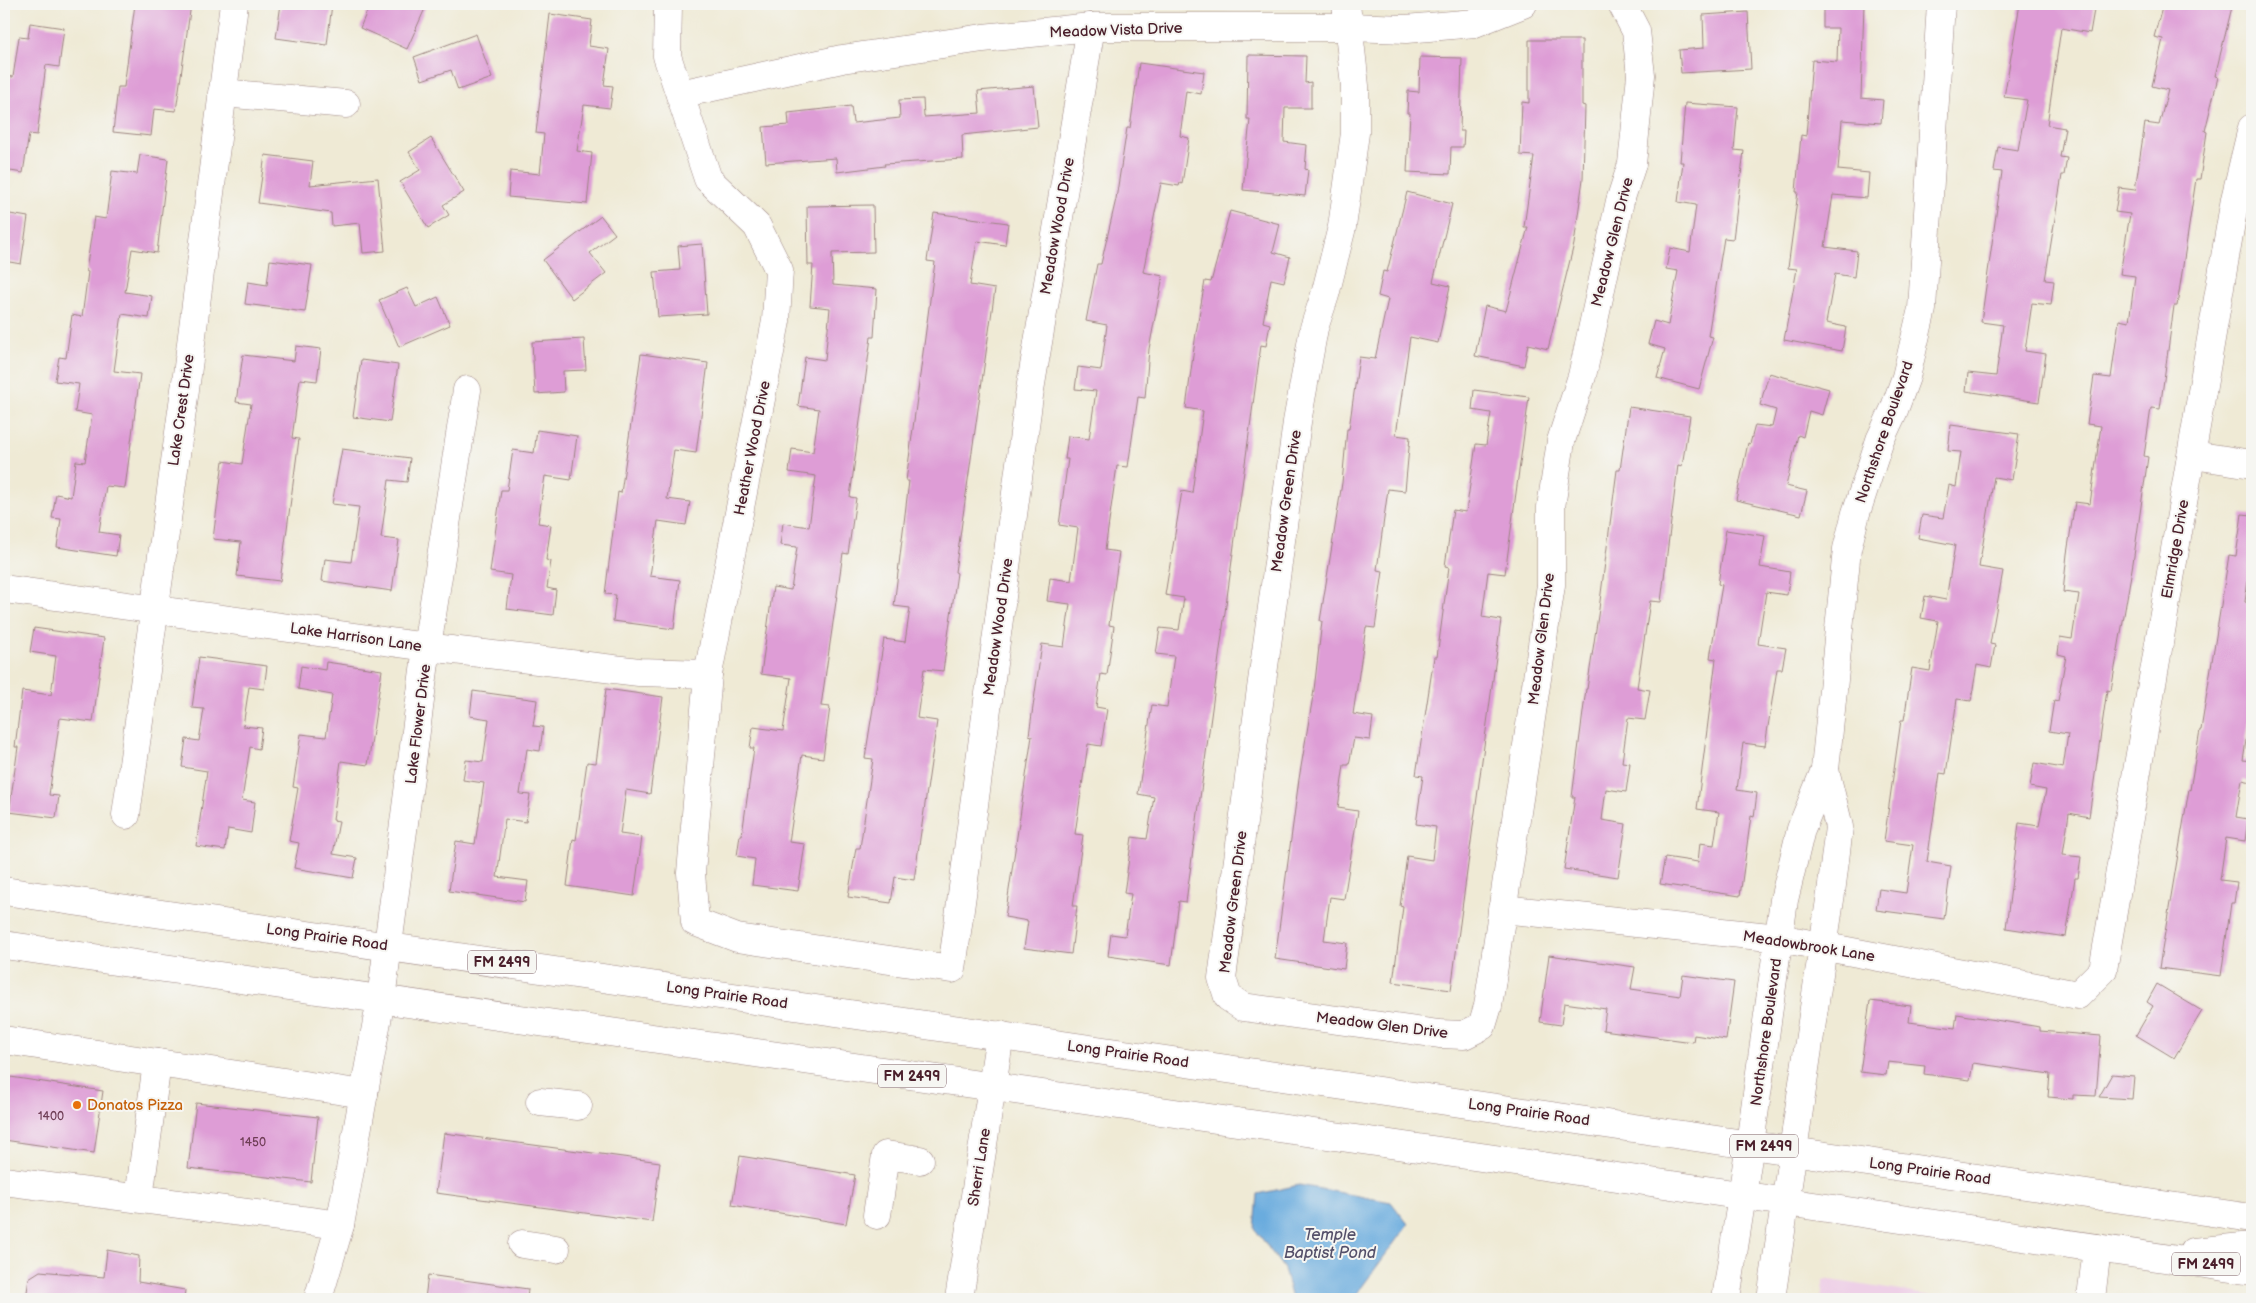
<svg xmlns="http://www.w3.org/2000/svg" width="2256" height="1303" viewBox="0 0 2256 1303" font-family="'Balsamiq Sans',sans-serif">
	<rect width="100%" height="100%" fill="#f6f6f2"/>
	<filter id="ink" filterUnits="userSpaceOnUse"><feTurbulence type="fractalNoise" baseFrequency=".02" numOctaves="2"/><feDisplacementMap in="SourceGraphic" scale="10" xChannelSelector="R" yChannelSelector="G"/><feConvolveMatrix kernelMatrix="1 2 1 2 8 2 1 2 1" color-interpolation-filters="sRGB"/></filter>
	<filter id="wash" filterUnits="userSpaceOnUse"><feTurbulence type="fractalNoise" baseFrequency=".0096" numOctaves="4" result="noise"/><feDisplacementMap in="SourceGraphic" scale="20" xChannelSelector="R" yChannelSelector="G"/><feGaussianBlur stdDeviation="1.12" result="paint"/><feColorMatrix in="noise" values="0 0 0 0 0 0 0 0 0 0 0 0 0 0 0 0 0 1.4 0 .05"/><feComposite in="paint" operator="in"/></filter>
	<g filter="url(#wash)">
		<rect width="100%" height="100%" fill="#efead5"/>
		<polygon fill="#eed0e7" points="1824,1279 1952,1299 1821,1299"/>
		<polygon fill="#6aacde" stroke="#5a6684" points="1299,1185 1391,1202 1408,1224 1353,1299 1292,1299 1284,1269 1255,1229 1258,1194"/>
		<g id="blocks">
			<g fill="#de9dd6">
				<polygon points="135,4 191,4 176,111 154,109 151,136 113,132 118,87 124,87"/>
				<polygon points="281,4 332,4 327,45 276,38"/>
				<polygon points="370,4 427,4 407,49 360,28"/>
				<polygon points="1823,4 1864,4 1861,98 1883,100 1881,123 1842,120 1838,170 1869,173 1867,198 1833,195 1825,247 1857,251 1854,277 1835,274 1826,323 1846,327 1842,351 1784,340 1797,269 1788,268 1798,192 1796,192 1801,135 1806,136 1812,60 1837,62 1838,28 1823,28"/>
				<polygon points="2020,4 2095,4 2090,33 2061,28 2047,125 2065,128 2060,157 2067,158 2064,175 2062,175 2045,280 2054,281 2051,305 2032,303 2025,351 2046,354 2039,402 1966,391 1968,373 1996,376 2003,325 1981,322 2002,172 1994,171 1998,147 2018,150 2027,100 2004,97"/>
				<polygon points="2163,4 2220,4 2232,7 2215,76 2218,77 2205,131 2207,132 2200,179 2196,179 2177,306 2174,306 2160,409 2151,408 2144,456 2148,457 2133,563 2111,691 2107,690 2089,817 2069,813 2063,855 2081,857 2078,878 2075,878 2066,937 2006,928 2019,823 2039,826 2046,790 2030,787 2034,763 2063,768 2068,734 2049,731 2054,700 2058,701 2066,656 2058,654 2060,637 2072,639 2079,594 2063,592 2067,554 2075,502 2090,504 2101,426 2087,424 2094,376 2111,378 2119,320 2129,322 2135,276 2120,274 2130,214 2115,212 2119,188 2135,190 2145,123 2159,125 2168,90 2152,86 2163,39 2154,37"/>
				<polygon points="1748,12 1751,69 1681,73 1679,50 1704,48 1703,15"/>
				<polygon points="550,14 592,20 589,46 609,49 604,85 613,86 610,108 584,105 577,151 592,153 587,204 508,197 510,171 540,174 544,134 536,133"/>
				<polygon points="30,23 64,28 59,67 46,65 37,135 29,134 23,173 4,170 4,76 13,77 19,37 28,38"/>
				<polygon points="476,34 492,78 458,90 451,70 422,80 414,57"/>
				<polygon points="1529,40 1582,40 1582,105 1585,106 1583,179 1574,244 1548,349 1528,344 1524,366 1475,356 1485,306 1506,311 1528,227 1524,227 1534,156 1520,155 1522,102 1529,103"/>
				<polygon points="1248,55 1306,56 1305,83 1311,82 1311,108 1285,108 1284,142 1307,145 1305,169 1308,170 1305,196 1243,190 1250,119 1247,119"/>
				<polygon points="1420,57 1462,58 1460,131 1464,131 1463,147 1451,147 1450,174 1407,172 1410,113 1407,113 1408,91 1419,92"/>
				<polygon points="1139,63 1204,72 1201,94 1186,91 1180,136 1189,138 1182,184 1180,183 1179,186 1161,183 1143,272 1163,276 1149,349 1145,398 1138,397 1128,467 1117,466 1105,550 1119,552 1109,625 1114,626 1107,675 1101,674 1096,707 1107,709 1101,746 1088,744 1075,834 1083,835 1073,906 1077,906 1071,954 1024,948 1028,921 1005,917 1032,736 1029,735 1042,644 1064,647 1070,604 1047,601 1050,578 1071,581 1078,528 1059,525 1068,459 1065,459 1068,436 1089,439 1096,391 1075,389 1078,367 1101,370 1107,325 1086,321 1097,264 1101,264 1116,199 1127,128 1130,128"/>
				<polygon points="1034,86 1038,127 962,135 963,159 884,164 885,166 837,172 836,158 766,163 763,127 789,125 788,113 851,106 853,123 900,118 899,100 923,99 924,117 980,113 978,91"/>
				<polygon points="1685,103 1738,107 1734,150 1744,151 1733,239 1724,238 1708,336 1713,337 1699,389 1657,378 1665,349 1648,344 1654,321 1668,325 1678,271 1666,269 1670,248 1690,252 1696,205 1678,202 1683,162 1680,162"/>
				<polygon points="431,138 464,192 443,205 449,215 428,228 400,182 420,170 409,152"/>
				<polygon points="140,155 168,159 157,253 132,249 125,292 152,296 149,318 122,314 114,371 140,374 125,488 106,486 99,532 119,535 116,556 57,547 61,519 52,518 56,494 71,497 76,461 85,462 92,415 75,412 79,384 55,381 59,357 66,358 72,315 82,317 88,272 86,271 94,217 106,219 112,171 137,174"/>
				<polygon points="265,155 313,161 310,185 378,178 385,251 363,253 360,223 332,226 331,213 258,203"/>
				<polygon points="1407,192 1452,204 1433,282 1450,286 1438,343 1410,337 1396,435 1410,437 1405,491 1388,489 1377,570 1383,571 1375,628 1366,627 1353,714 1373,717 1370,740 1354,738 1349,765 1344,765 1338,808 1358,811 1344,899 1330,897 1324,940 1347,943 1344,969 1275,959 1299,779 1314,690 1322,621 1320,621 1342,483 1347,429 1349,429 1359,357 1375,359 1388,299 1378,296 1383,271 1387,272"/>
				<polygon points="873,205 874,252 832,253 833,285 877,289 874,337 871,337 850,497 856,498 848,554 843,553 821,706 830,707 823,758 802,755 789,842 805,844 798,891 752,885 755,859 737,856 740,835 742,835 754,748 750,748 753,727 783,731 791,678 761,674 773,587 791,590 797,547 780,545 783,523 809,527 816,476 789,472 792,449 813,452 819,409 798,406 805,357 825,360 830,308 810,306 813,265 808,265 807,206"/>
				<polygon points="1230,211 1280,224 1273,252 1290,257 1284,282 1271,279 1263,322 1270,324 1266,346 1261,345 1186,902 1179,901 1171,965 1108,956 1111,934 1125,936 1131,894 1124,893 1132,837 1147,839 1154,797 1138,794 1152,705 1167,707 1174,656 1156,654 1160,628 1179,630 1184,598 1165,595 1182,491 1192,493 1203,411 1186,408 1196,333 1205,281 1211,282"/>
				<polygon points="4,213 28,217 21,264 4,261"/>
				<polygon points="934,213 1008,223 1005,245 977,241 970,285 995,289 955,572 957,573 943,671 924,669 917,718 937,721 914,880 895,877 891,903 848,897 856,848 860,848 873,759 865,758 884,639 905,642 910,608 894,606 909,481 906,481 935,262 927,261"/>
				<polygon points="601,216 615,234 590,253 606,273 572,299 543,260"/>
				<polygon points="702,244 707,314 658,317 654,272 680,270 678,246"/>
				<polygon points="270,260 312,265 305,312 245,304 248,282 267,285"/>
				<polygon points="407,288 416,307 438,297 450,325 399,347 379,300"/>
				<polygon points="584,339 586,370 563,371 564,392 535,394 532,342"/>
				<polygon points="296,346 321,349 317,381 300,379 292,438 299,439 280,581 237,576 241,542 213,539 223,461 242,464 251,404 236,402 243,355 294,361"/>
				<polygon points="641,354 708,363 696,453 674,450 667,499 690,502 686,525 658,521 650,576 680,580 674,629 613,621 616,595 605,594 618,492 621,493"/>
				<polygon points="361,360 398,365 390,422 353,417"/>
				<polygon points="1769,373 1829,389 1822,415 1809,411 1803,437 1798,435 1786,486 1807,491 1801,515 1736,500 1748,443 1750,444 1755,425 1772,427 1776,410 1760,405"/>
				<polygon points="1474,390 1529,397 1505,574 1488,572 1482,617 1501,620 1451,990 1393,982 1403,907 1400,906 1407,856 1432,860 1436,827 1416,824 1423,776 1416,775 1434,657 1437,657 1449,567 1445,566 1453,510 1466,512 1476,444 1486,445 1491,413 1472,410"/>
				<polygon points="1629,407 1690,416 1682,466 1678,465 1661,602 1650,601 1637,688 1650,690 1645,720 1628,718 1622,762 1630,763 1626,792 1606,789 1602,820 1626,824 1618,877 1564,869 1575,797 1572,797 1586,689 1587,689 1599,609 1617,470 1620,470"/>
				<polygon points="1951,425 2019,434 2012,480 1994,477 1979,567 2003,571 1990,644 1995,645 1991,668 1977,665 1971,701 1957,699 1946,774 1940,773 1927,862 1951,866 1944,919 1876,910 1879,889 1906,893 1913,845 1884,841 1901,720 1904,720 1912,668 1930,671 1938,621 1921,618 1925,596 1946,600 1955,545 1918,538 1922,515 1943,518 1949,485 1956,487 1961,452 1948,451"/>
				<polygon points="537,430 577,436 571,480 545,476 538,523 551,525 546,560 551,561 547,588 556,590 553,615 507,609 511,575 490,572 501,490 507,490 513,450 534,453"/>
				<polygon points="342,449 410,458 407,482 389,480 381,538 399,540 392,591 322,581 325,559 351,562 359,507 332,504"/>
				<polygon points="2242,514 2252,515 2252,566 2250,566 2245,602 2252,604 2252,722 2249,721 2243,760 2252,761 2252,782 2242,780 2236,817 2248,819 2245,841 2226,838 2220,880 2237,882 2234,903 2231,903 2221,976 2159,968 2189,789 2190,790 2200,730 2201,730 2229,555 2236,556"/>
				<polygon points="1726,530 1765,536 1760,567 1790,572 1787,595 1766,592 1758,644 1786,648 1782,669 1777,669 1765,746 1743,743 1737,790 1757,793 1754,817 1751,816 1740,896 1660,884 1665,857 1698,862 1700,843 1714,845 1719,812 1697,809 1716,659 1710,658 1722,585 1718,584"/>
				<polygon points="34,628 104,638 93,722 60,718 49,795 59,796 56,818 9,812 18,747 15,747 22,691 51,695 56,656 30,652"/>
				<polygon points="199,657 267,666 264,689 249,687 243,726 262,728 259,749 250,747 242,800 255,802 251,833 228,829 225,850 196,846 207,771 182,767 186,739 199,741 204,709 192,708"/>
				<polygon points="326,662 382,670 368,765 341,761 333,820 339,821 333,854 357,858 353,878 294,868 299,843 289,841 298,788 293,787 301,734 326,737 332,695 298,689 301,666 325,670"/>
				<polygon points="606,689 663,697 650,794 626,790 620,834 642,837 634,896 567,886 573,839 576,840 587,762 596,763"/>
				<polygon points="473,691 537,700 533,726 543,727 540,751 527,749 520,794 530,795 526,822 505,819 497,877 528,881 525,902 449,891 456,841 475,844 484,783 463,780 466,760 483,762 489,719 470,716"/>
				<polygon points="1549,955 1635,967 1631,989 1680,996 1683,975 1734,982 1726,1040 1694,1035 1693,1042 1603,1030 1606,1009 1564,1003 1561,1025 1540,1022"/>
				<polygon points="2157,984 2202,1011 2174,1058 2136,1035 2153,1006 2147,1002"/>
				<polygon points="1870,1001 1911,1006 1909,1022 1955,1028 1957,1014 2040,1027 2040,1031 2101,1036 2096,1096 2073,1095 2073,1099 2048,1097 2050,1074 1973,1063 1970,1080 1924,1074 1925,1066 1888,1062 1886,1075 1860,1072"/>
				<polygon points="2112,1074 2134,1076 2132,1099 2099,1097"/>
				<polygon points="4,1076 103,1091 94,1153 4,1140"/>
				<polygon points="196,1103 318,1117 311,1182 188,1168"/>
				<polygon points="444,1133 660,1162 652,1222 436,1193"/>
				<polygon points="740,1156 855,1175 846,1224 732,1205"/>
				<polygon points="107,1250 139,1256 138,1282 185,1290 184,1299 26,1299 29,1278 40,1271 104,1277"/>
				<polygon points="428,1275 528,1289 527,1299 425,1299"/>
			</g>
		</g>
	</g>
	<g filter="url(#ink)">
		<use href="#blocks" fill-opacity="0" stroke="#9c8480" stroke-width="1"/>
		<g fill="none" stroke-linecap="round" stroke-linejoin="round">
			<defs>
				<g id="minor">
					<polyline points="668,4 667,56 708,179 757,226 779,270 776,321 708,674 691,873 695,922 737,938 952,969 1029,396 1091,27"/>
					<polyline points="1346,4 1355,86 1355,133 1342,227 1325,295 1314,328 1297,422 1222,978 1228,997 1243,1007 1439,1034 1464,1035 1482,1026 1488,1006 1551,585 1551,507 1561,441 1582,376 1620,201 1632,164 1641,75 1636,31 1622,4"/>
					<polyline points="222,93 346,104"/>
					<polyline points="680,94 842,59 983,38 1091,27 1349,27 1406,29 1475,23 1523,4"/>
					<polyline points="2193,455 2252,464"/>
					<polyline points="4,589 427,647 639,672 708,674"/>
					<polyline points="126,815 187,375 234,4"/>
					<polyline points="1502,909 1779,938 2078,995 2103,970 2235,199 2252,128"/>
					<polyline points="4,1040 364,1094"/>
					<polyline points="540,1102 578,1106"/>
					<polyline points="4,1181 340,1225"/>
					<polyline points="139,1198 157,1063"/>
					<polyline points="877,1215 886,1155 920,1160"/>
					<polyline points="522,1244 556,1249"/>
					<polyline points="318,1299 340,1225 381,999 427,647 467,390"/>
					<polyline points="959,1299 1000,1035"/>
					<polyline points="1726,1299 1750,1144 1784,900 1801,829 1825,770 1847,549 1856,513 1880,440 1894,410 1906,377 1922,309 1941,4"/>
					<polyline points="1771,1299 1831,893 1839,827 1825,770"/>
					<polyline points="2091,1299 2097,1248"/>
				</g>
				<g id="major">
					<polyline points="4,891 2252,1218"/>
					<polyline points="4,945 1543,1166 2252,1271"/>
					<polyline points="2193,1252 2252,1246"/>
				</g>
			</defs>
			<use href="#minor" stroke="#9c8480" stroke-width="29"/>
			<use href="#major" stroke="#9c8480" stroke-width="29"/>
			<use href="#minor" stroke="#fff" stroke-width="28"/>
			<use href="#major" stroke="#fff" stroke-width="28"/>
		</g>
	</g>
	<circle fill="#e8710a" stroke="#f6f6f2" stroke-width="2" cx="77" cy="1105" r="5"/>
	<g text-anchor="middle" stroke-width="4" stroke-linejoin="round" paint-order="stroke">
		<g font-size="12" fill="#6f3e56">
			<text x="51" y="1120">1400</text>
			<text x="253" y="1146">1450</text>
		</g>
		<g fill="#f6f6f2" stroke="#7e6067" stroke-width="1">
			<rect x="468" y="950.5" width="68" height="23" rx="4"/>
			<rect x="878" y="1064.5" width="68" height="23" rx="4"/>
			<rect x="1730" y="1134.5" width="68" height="23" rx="4"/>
			<rect x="2172" y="1252.5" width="68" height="23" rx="4"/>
		</g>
		<g font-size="14" font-weight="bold" fill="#4a1f2b">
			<text x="502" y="967">FM 2499</text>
			<text x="912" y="1081">FM 2499</text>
			<text x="1764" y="1151">FM 2499</text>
			<text x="2206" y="1269">FM 2499</text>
		</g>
		<g font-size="15" fill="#4a1f2b" stroke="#f6f6f2">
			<text transform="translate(1116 30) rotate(-2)" y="5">Meadow Vista Drive</text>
			<text transform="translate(1057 226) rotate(-80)" y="5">Meadow Wood Drive</text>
			<text transform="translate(1612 242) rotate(-76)" y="5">Meadow Glen Drive</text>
			<text transform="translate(181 410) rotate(-82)" y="5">Lake Crest Drive</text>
			<text transform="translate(1884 432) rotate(-71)" y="5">Northshore Boulevard</text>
			<text transform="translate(752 448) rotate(-79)" y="5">Heather Wood Drive</text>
			<text transform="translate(1286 501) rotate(-82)" y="5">Meadow Green Drive</text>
			<text transform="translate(2175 549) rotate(-80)" y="5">Elmridge Drive</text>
			<text transform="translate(998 627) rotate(-82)" y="5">Meadow Wood Drive</text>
			<text transform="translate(356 637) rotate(8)" y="5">Lake Harrison Lane</text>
			<text transform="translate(1541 639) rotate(-83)" y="5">Meadow Glen Drive</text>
			<text transform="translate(418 724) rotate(-83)" y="5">Lake Flower Drive</text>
			<text transform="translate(1233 902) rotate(-83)" y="5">Meadow Green Drive</text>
			<text transform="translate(327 937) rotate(8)" y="5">Long Prairie Road</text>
			<text transform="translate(1809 946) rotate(9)" y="5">Meadowbrook Lane</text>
			<text transform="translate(727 995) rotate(8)" y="5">Long Prairie Road</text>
			<text transform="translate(1382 1025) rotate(7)" y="5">Meadow Glen Drive</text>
			<text transform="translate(1766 1032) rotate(-82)" y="5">Northshore Boulevard</text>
			<text transform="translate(1128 1054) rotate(8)" y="5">Long Prairie Road</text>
			<text transform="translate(1529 1112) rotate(8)" y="5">Long Prairie Road</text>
			<text transform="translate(979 1167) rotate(-81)" y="5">Sherri Lane</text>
			<text transform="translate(1930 1171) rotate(8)" y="5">Long Prairie Road</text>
		</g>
		<g font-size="15" fill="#c56008" stroke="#f6f6f2" text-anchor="start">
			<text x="87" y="1110">Donatos Pizza</text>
		</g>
		<g font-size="16" font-style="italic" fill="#55506a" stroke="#f6f6f2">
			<text x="1330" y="1240">Temple<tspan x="1330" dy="18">Baptist Pond</tspan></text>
		</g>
	</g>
	<rect width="2256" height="1303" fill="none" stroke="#f6f6f2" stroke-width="20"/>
</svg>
